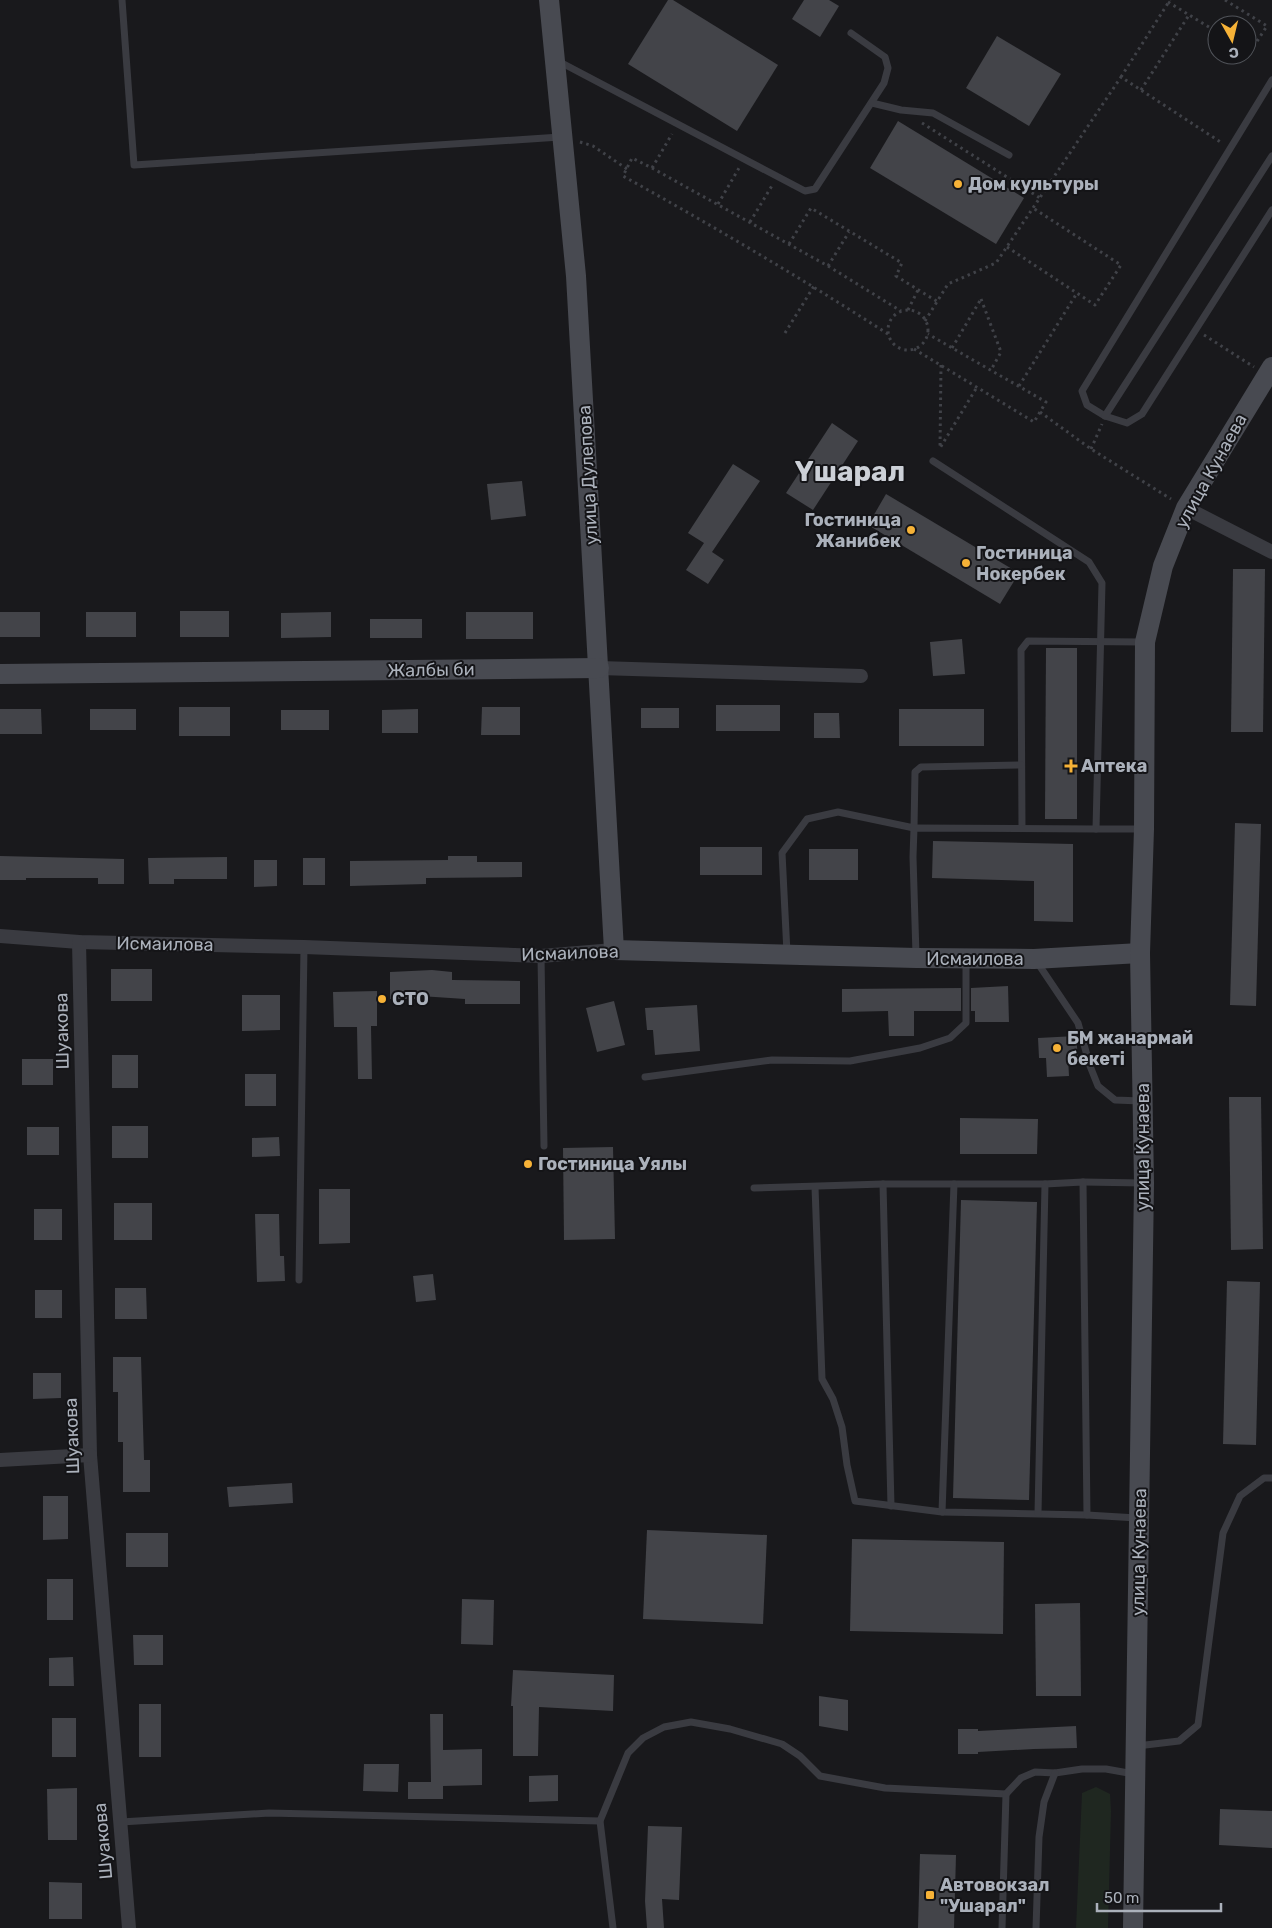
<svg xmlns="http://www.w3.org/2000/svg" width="1272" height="1928" viewBox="0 0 1272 1928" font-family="Rubik,sans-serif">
	<rect width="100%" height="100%" fill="#19191c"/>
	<polygon fill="#1f2720" points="1096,1787 1110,1794 1111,1811 1108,1928 1076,1928 1082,1793"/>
	<g fill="#434449">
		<polygon points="668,0 673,0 778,65 737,131 628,64"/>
		<polygon points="804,0 829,0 839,6 820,37 792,19"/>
		<polygon points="997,36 1061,74 1029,126 966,88"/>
		<polygon points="898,121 1024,198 996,244 870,168"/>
		<polygon points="832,423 858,441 813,510 786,493"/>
		<polygon points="733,464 760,481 712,552 724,560 708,584 686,570 704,543 688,533"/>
		<polygon points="522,481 526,516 491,520 487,484"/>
		<polygon points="886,494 1019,573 1000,604 868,525"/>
		<polygon points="1233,569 1265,569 1263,732 1231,732"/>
		<rect x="180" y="611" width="49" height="26"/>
		<rect x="0" y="612" width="40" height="25"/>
		<rect x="86" y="612" width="50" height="25"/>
		<polygon points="331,612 331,637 281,638 281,613"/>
		<rect x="466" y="612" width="67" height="27"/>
		<rect x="370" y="619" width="52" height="19"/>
		<polygon points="962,639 965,674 933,676 930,642"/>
		<polygon points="1046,648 1077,648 1077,819 1045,819"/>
		<rect x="716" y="705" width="64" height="26"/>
		<rect x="179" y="707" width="51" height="29"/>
		<polygon points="482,707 520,707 520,735 481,735"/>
		<rect x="641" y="708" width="38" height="20"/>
		<polygon points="0,709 41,709 42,734 0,734"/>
		<rect x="90" y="709" width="46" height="21"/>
		<polygon points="418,709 418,733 382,733 382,710"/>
		<rect x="899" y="709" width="85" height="37"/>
		<rect x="281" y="710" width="48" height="20"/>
		<polygon points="814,713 839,713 840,738 814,738"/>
		<polygon points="1235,823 1261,824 1256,1006 1230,1005"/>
		<polygon points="933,841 1073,844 1073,922 1034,921 1034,881 932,878"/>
		<rect x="700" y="847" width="62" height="28"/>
		<rect x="809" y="849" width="49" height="31"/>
		<polygon points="0,856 124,859 124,884 98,884 98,878 26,878 26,880 0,880"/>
		<polygon points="448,856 477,856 477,862 522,862 522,877 426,878 426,884 350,886 350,861 448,860"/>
		<polygon points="227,857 227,879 174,879 174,884 149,884 148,858"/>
		<rect x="303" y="858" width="22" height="27"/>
		<polygon points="254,860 277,860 277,886 254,887"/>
		<rect x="111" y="969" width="41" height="32"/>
		<polygon points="432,970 452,972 452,980 520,981 520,1004 465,1004 465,999 420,996 420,999 390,999 390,972"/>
		<polygon points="1008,986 1009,1022 975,1022 975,1011 971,1011 971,988"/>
		<polygon points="961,988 961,1011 914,1011 914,1036 889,1036 888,1011 842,1012 842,989"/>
		<polygon points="377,991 377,1026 371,1026 372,1079 358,1079 357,1027 334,1027 333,992"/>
		<polygon points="242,995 280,995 280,1030 242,1031"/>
		<polygon points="614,1001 625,1045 597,1052 586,1008"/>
		<polygon points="697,1005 700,1051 655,1055 653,1030 647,1030 645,1008"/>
		<polygon points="1076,1036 1078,1057 1068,1057 1069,1076 1047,1077 1046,1058 1039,1058 1038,1038"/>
		<rect x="112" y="1055" width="26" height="33"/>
		<rect x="22" y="1059" width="31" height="26"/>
		<rect x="245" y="1074" width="31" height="32"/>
		<polygon points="1229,1097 1261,1097 1263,1249 1231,1250"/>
		<polygon points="960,1118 1038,1119 1037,1154 960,1154"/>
		<rect x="112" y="1126" width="36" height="32"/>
		<rect x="27" y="1127" width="32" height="28"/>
		<polygon points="279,1137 280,1156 252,1157 252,1138"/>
		<polygon points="613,1147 615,1239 564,1240 563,1148"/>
		<polygon points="319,1189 350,1189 350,1243 319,1244"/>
		<polygon points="961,1200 1037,1202 1029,1500 953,1498"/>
		<rect x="114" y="1203" width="38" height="37"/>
		<rect x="34" y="1209" width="28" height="31"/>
		<polygon points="255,1214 279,1214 280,1256 284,1256 285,1281 257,1282"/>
		<polygon points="433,1274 436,1300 416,1302 413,1276"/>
		<polygon points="1227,1281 1260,1282 1256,1445 1223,1444"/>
		<polygon points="115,1288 146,1288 147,1319 115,1319"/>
		<rect x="35" y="1290" width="27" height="28"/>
		<polygon points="113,1357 141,1357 144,1460 150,1460 150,1492 123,1492 123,1442 118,1442 118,1392 113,1392"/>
		<polygon points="33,1373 61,1373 61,1398 33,1399"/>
		<polygon points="292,1483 293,1503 229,1507 227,1487"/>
		<polygon points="43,1496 68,1496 68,1539 43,1540"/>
		<polygon points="647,1530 767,1535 763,1624 643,1619"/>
		<rect x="126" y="1533" width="42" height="34"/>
		<polygon points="852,1539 1004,1542 1003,1634 850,1631"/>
		<rect x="47" y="1579" width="26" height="41"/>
		<polygon points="462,1599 494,1600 493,1645 461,1644"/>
		<polygon points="1080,1603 1081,1696 1036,1696 1035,1604"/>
		<polygon points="133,1635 163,1635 163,1665 134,1665"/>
		<polygon points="73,1657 74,1686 49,1686 49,1658"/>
		<polygon points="513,1670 614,1675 613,1711 539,1707 538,1756 513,1756 513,1706 511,1706"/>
		<polygon points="819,1696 848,1700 848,1731 819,1726"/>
		<rect x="139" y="1704" width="22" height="53"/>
		<polygon points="430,1714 443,1714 443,1750 482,1749 482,1785 443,1786 443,1799 408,1799 408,1782 431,1782"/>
		<rect x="52" y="1718" width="24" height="39"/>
		<polygon points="1076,1726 1077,1748 1034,1749 978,1752 978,1754 958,1754 958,1729 978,1729 978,1731"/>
		<polygon points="364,1764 399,1764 398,1792 363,1791"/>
		<polygon points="558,1775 558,1801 529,1802 529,1776"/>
		<polygon points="77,1788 77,1840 48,1840 47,1789"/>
		<polygon points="1220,1809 1272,1811 1272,1848 1219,1845"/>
		<polygon points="648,1826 682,1827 679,1900 662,1899 664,1928 647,1928 645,1901"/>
		<polygon points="920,1854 956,1855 954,1928 918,1928"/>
		<polygon points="49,1882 82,1883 82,1919 49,1919"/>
	</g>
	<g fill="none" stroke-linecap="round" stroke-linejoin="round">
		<g stroke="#404248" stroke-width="3" stroke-dasharray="2.5 4" stroke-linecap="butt">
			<polyline points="1225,0 1267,26 1250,52 1247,50"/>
			<polyline points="1168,2 1217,32"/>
			<polyline points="1121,77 1170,0"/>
			<polyline points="1141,90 1189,15"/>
			<polyline points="922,123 1040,198"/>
			<polyline points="580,142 593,146 627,169"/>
			<polyline points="652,168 672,134"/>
			<polyline points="718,204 739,168"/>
			<polyline points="750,222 773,184"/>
			<polyline points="789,244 811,208 902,263 896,276 938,302"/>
			<polyline points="1007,247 1095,305 1121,265 1033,208"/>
			<polyline points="828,266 849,232"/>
			<polyline points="981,299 1001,352 991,370"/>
			<polyline points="908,310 918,290"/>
			<circle cx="908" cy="330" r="20"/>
			<polyline points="925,321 948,284 996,263 1121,77 1222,143"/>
			<polyline points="785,333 814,286"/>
			<path d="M888,334C801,278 713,226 623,176L632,158L652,168L828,266L901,311"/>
			<polyline points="1204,335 1254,367"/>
			<polyline points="952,348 981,299"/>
			<polyline points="914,349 1034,422 1046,402 928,334"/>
			<polyline points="941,365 940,448 977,387"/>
			<polyline points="1019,386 1077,293"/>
			<polyline points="1040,412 1091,449 1171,499"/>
			<polyline points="1091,449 1102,424"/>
		</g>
		<g stroke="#3a3b41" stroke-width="7">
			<polyline points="122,0 134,165 560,137"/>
			<polyline points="558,61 805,191 815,189 884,83 888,68 885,57 851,33"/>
			<polyline points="1272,80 1082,391 1087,405 1105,416 1127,423 1142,414 1272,210"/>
			<polyline points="872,103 901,110 933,113 1009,155"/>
			<polyline points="1105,416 1272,156"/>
			<polyline points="1022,828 1021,650 1028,641 1142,642"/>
			<polyline points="1096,829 1143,829"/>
			<polyline points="787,953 782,853 807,819 838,812 914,828 915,772 921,767 1021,765"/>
			<polyline points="916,955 913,857 914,828 1096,829 1102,583 1089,562 933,461"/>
			<polyline points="541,956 544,1146"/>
			<polyline points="1037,962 1078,1023 1090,1066 1098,1086 1115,1100 1141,1101"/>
			<polyline points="645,1077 772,1060 850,1061 920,1048 950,1038 966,1023 966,961"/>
			<polyline points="1083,1182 1143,1183"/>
			<polyline points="883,1184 891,1506"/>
			<polyline points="815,1187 822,1379 833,1399 842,1427 847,1465 855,1501 942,1512 1087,1515"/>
			<polyline points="754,1188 883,1184 1045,1184 1083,1182 1087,1515 1137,1518"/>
			<polyline points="299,1280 304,947"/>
			<polyline points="942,1512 954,1184"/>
			<polyline points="1038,1513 1045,1184"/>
			<polyline points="1137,1746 1179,1741 1198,1725 1223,1533 1240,1496 1264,1478 1272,1478"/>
			<polyline points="121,1822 269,1813 600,1821"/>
			<polyline points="613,1928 600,1821 628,1753 643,1738 664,1727 691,1722 730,1729 782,1744 800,1756 820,1776 885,1788 1006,1794 1021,1778 1035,1772 1055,1773 1082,1769 1106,1769 1134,1774"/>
			<polyline points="1002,1928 1006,1794"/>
			<polyline points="1036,1928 1039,1837 1044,1802 1055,1773"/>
		</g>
		<g stroke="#3a3b41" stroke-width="14">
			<polyline points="1186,508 1272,552"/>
			<polyline points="599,668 861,676"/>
			<polyline points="0,936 79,942 304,947 541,956 614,950"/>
			<polyline points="79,942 90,1455 129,1928"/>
			<polyline points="0,1460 90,1455"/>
		</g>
		<g stroke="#484a51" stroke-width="20">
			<polyline points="549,0 576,276 614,950 916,958 1034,959 1140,953"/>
			<polyline points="0,674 599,668"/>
			<polyline points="1133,1928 1144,1183 1140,953 1144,829 1145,642 1163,566 1186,508 1272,367"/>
		</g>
	</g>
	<g fill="#f6b237" stroke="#141417" stroke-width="2">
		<circle cx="958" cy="184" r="5"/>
		<circle cx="911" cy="530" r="5"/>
		<circle cx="966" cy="563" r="5"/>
		<path d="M1068.5 758.5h5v5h5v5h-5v5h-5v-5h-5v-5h5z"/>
		<circle cx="382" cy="999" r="5"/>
		<circle cx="1057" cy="1048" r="5"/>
		<circle cx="528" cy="1164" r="5"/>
		<rect x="925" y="1890" width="10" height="10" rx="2.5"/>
	</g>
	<g text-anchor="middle" stroke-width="4" stroke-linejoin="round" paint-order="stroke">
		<g font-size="18" font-weight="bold" fill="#abb1bb" stroke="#141417" text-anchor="start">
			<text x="968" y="190">Дом культуры</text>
			<text x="901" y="526" text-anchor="end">Гостиница<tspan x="901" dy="21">Жанибек</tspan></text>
			<text x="976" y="559">Гостиница<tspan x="976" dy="21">Нокербек</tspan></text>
			<text x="1081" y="772">Аптека</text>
			<text x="392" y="1005">СТО</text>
			<text x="1067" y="1044">БМ жанармай<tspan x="1067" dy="21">бекеті</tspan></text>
			<text x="538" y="1170">Гостиница Уялы</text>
			<text x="940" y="1891">Автовокзал<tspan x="940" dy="21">"Ушарал"</tspan></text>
		</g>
		<g font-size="18" fill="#abb1bb" stroke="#141417">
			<text transform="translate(1211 471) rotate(-61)" y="6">улица Кунаева</text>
			<text transform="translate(588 475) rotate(-93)" y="6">улица Дулепова</text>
			<text transform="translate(431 670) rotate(-1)" y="6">Жалбы би</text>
			<text transform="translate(165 944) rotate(1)" y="6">Исмаилова</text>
			<text transform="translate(570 953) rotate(-2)" y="6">Исмаилова</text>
			<text x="975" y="965">Исмаилова</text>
			<text transform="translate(62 1031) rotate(-91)" y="6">Шуакова</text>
			<text transform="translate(1143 1147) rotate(-90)" y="6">улица Кунаева</text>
			<text transform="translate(72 1436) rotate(-92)" y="6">Шуакова</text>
			<text transform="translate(1139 1552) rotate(-89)" y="6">улица Кунаева</text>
			<text transform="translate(103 1841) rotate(-95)" y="6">Шуакова</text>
		</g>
		<g font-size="28" font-weight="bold" fill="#ccd0d7" stroke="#141417">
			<text x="850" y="481">Үшарал</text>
		</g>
	</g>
	<g transform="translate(1232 40) rotate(172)"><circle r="24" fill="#141417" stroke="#505359"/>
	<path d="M0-4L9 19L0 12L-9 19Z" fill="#f6b237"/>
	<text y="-8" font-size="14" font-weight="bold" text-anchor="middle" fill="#abb1bb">С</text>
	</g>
	<path d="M1097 1903v8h124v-8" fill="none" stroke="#abb1bb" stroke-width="2.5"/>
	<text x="1104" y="1903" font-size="15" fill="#abb1bb" stroke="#141417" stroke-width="4" paint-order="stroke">50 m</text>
</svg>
